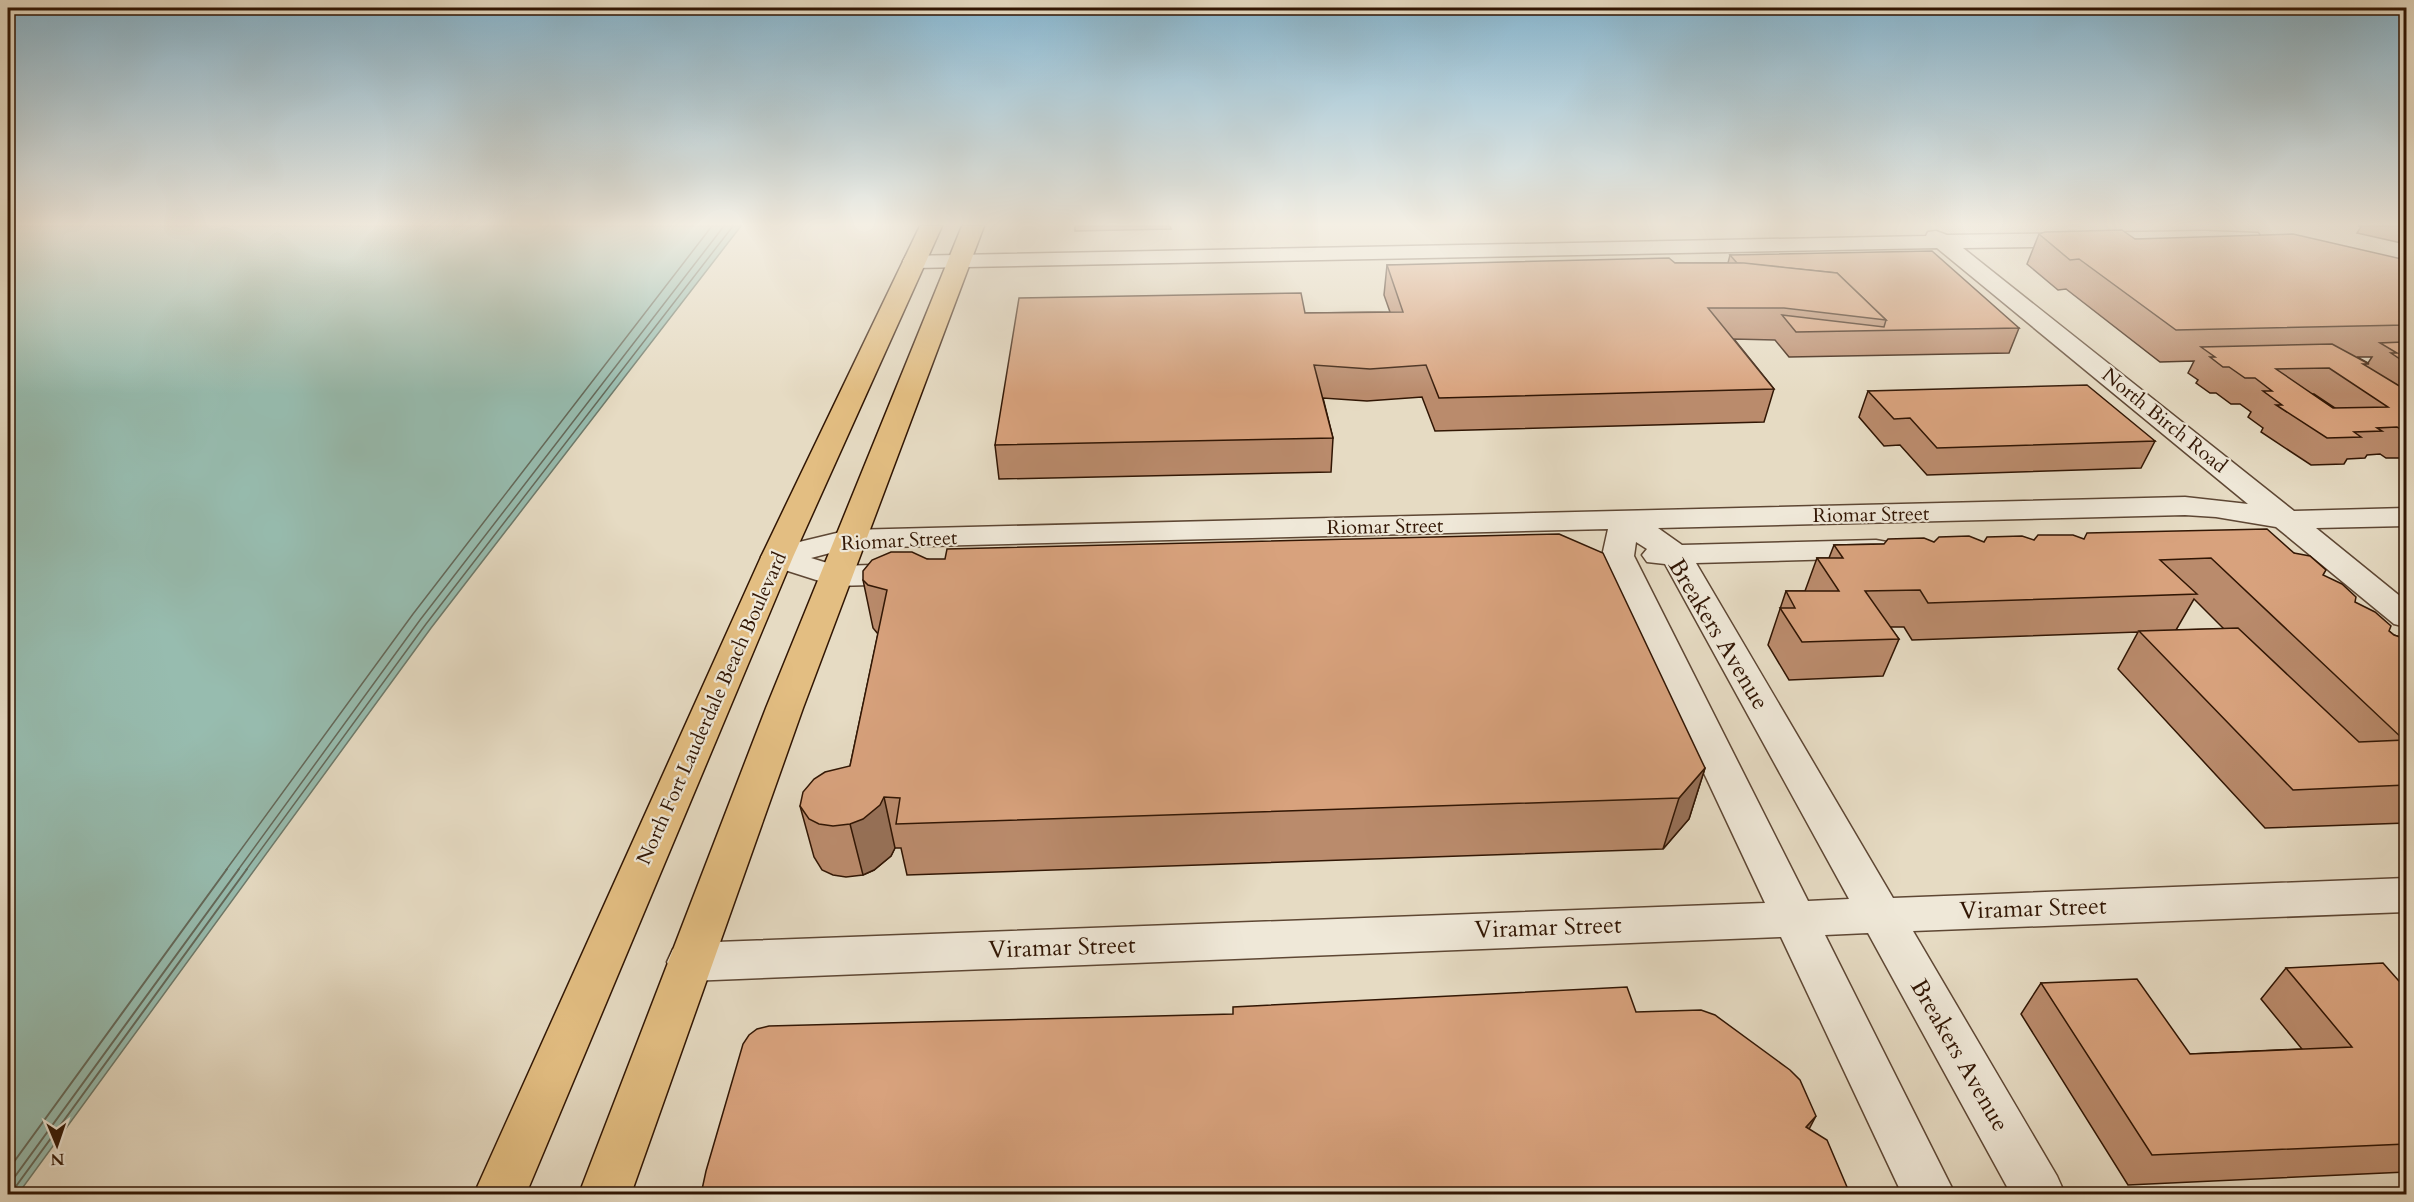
<svg xmlns="http://www.w3.org/2000/svg" width="2414" height="1202" viewBox="0 0 2414 1202" font-family="Cardo,serif">
	<rect width="100%" height="100%" fill="#e6dbc3"/>
	<filter id="stains"><feTurbulence type="fractalNoise" baseFrequency=".00333" numOctaves="4"/><feColorMatrix values="0 0 0 0 .2 0 0 0 0 .09 0 0 0 0 .02 0 0 0 .5 -.17"/></filter>
	<radialGradient id="worn" r=".72"><stop offset=".6" stop-color="#630" stop-opacity="0"/><stop offset="1" stop-color="#630" stop-opacity=".3"/></radialGradient>
	<polygon fill="#97bcaf" stroke="#6e7a6b" stroke-width="1.5" points="8,226 741,226 431,628 18,1194 8,1194"/>
	<g fill="none" stroke-linecap="round" stroke-linejoin="round">
		<g stroke="#64695a" stroke-width="1.5">
			<polyline points="226,870 413,614 712,226"/>
			<polyline points="238,870 420,620 724,226"/>
			<polyline points="246,870 426,624 733,226"/>
		</g>
		<g stroke="#64695a" stroke-width="2">
			<polyline points="8,1170 227,869"/>
			<polyline points="8,1186 239,869"/>
			<polyline points="13,1194 14,1189 247,869"/>
		</g>
		<defs>
			<path id="minor" d="M1936,231L1947,235L2204,231L2258,233L2261,238L2258,243L2250,244L1963,248L2294,511L2406,508V526L2316,528L2406,601V627L2394,624L2276,527L2216,517L2185,515L1658,528L1682,545L1876,540L1887,542L1892,549L1887,556L1876,558L1696,563L1893,898L2406,878V912L1913,931L2057,1176L2065,1194H2011L1868,933L1825,935L1955,1194H1902L1781,937L689,981L673,975L667,962L673,949L689,943L1765,903L1602,556L1608,529L849,548L811,558L837,566L908,564L919,567L924,574L919,581L908,584L835,586L766,564L761,557L766,550L849,530L2185,497L2248,504L1937,248L914,268L906,266L903,261L906,256L1926,236L1928,232ZM1636,542L1647,549L1642,555L1647,562L1665,564L1849,899L1808,901L1634,556Z"/>
			<g id="major">
				<polygon points="920,226 942,226 793,557 526,1194 474,1194 761,557"/>
				<polygon points="962,226 984,226 803,708 631,1194 579,1194 766,708"/>
			</g>
		</defs>
		<use href="#minor" stroke="#5e4734" stroke-width="3"/>
		<use href="#major" stroke="#311604" stroke-width="3"/>
		<use href="#minor" fill="#efe8d8" fill-rule="evenodd"/>
		<use href="#major" fill="#e3be82" fill-rule="evenodd"/>
	</g>
	<g fill="#ba8b6c" stroke="#311604" stroke-width="1.5" fill-rule="evenodd">
		<polygon points="1075,226 1170,226 1171,229 1075,231"/>
		<polygon points="2358,226 2406,226 2406,244 2357,233 2361,227"/>
		<path d="M2039,234L2135,239L2406,260V458H2386L2380,454L2367,455L2365,458L2347,459L2344,464L2311,465L2261,432L2263,428L2248,417L2251,412L2240,404H2231L2216,393H2210L2196,383L2198,380L2188,373L2194,361L2160,362L2066,289L2058,290L2027,264ZM2357,357H2372L2368,363ZM2312,394H2314L2335,408H2333Z"/>
		<polygon points="1730,255 2019,328 2009,353 1789,357 1775,340 1734,339 1774,389 1764,422 1435,431 1422,397 1367,401 1323,398 1333,438 1331,472 999,479 995,445 1305,313 1390,312 1384,295 1387,265 1675,263 1728,263"/>
		<polygon points="1868,391 2155,441 2141,468 1927,475 1900,445 1884,446 1859,417"/>
		<path d="M2084,539L2294,553L2355,602L2394,635L2406,639V823L2265,828L2118,669L2138,632L1912,640L1904,627H1890L1899,639L1883,676L1789,680L1768,645L1786,591H1805L1817,558H1829L1834,545L1984,542ZM2194,599L2224,629L2176,630Z"/>
		<polygon points="927,559 1705,768 1689,819 1663,849 907,875 901,848 895,848 891,856 874,870 863,875 846,877 833,875 822,870 814,857 800,806 850,766 878,634 873,628 863,580"/>
		<polygon points="2286,968 2406,989 2406,1172 2128,1185 2021,1014 2041,983 2190,1054 2302,1049 2261,999"/>
	</g>
	<g fill="#977158" stroke="#311604" stroke-width="1.5">
		<polygon points="1705,768 1689,819 1663,849 1679,798"/>
		<polygon points="884,797 895,848 891,856 874,870 863,875 850,824"/>
		<polygon points="1816,1116 1796,1154 1806,1127"/>
	</g>
	<g fill="#d8a27d" stroke="#311604" stroke-width="1.5" fill-rule="evenodd">
		<polygon points="2122,230 2135,239 2293,234 2406,260 2406,325 2176,330 2079,259 2070,260 2039,234 2045,232"/>
		<polygon points="1932,251 2019,328 1796,332 1782,315 1884,327 1886,320 1837,273 1737,263 1730,255"/>
		<polygon points="1669,258 1675,263 1744,263 1837,273 1886,320 1784,308 1708,308 1774,389 1439,398 1426,365 1370,369 1314,365 1333,438 995,445 1019,298 1301,293 1305,313 1403,312 1387,265"/>
		<polygon points="2403,342 2406,344 2406,363 2391,353 2397,353 2380,343"/>
		<path d="M2332,344L2369,364H2363L2406,390V431H2403L2397,427L2377,428L2382,431L2354,432L2361,437L2327,438L2276,405H2282L2263,391H2272L2255,378H2245L2229,367H2223L2210,357H2215L2201,347ZM2329,368L2388,407L2333,408L2276,369Z"/>
		<polygon points="2087,385 2155,441 1937,448 1910,418 1894,419 1868,391"/>
		<polygon points="2267,529 2294,553 2310,556 2326,570 2323,575 2342,584 2356,597 2355,602 2375,612 2391,626 2389,631 2394,635 2406,639 2406,785 2293,790 2139,631 2238,628 2359,742 2404,740 2211,558 2160,560 2197,594 1928,603 1920,590 1865,591 1899,639 1802,642 1780,608 1795,608 1786,591 1839,591 1817,558 1843,558 1834,545 1884,544 1888,539 1924,538 1934,542 1939,537 1969,536 1984,542 1987,537 2022,536 2034,540 2038,535 2073,535 2084,539 2087,533"/>
		<polygon points="1559,534 1603,553 1705,768 1679,798 896,824 900,798 884,797 880,805 863,819 850,824 833,826 819,824 809,819 800,806 803,792 814,779 825,772 850,766 887,590 868,585 863,580 863,571 872,560 891,552 912,552 927,559 945,559 947,549"/>
		<polygon points="2383,963 2406,989 2406,1144 2152,1155 2041,983 2137,979 2190,1054 2352,1047 2286,968"/>
		<polygon points="1627,987 1636,1012 1701,1010 1715,1015 1790,1070 1800,1080 1816,1116 1806,1127 1827,1140 1850,1194 701,1194 706,1171 743,1044 749,1035 757,1029 769,1026 1233,1014 1233,1007"/>
	</g>
	<linearGradient id="sky" x2="0" y2="1"><stop stop-color="#87b7d1"/><stop offset="0.57" stop-color="#f4efe4"/><stop offset="1" stop-color="#f4efe4" stop-opacity="0"/></linearGradient>
	<rect width="2414" height="394" fill="url(#sky)"/>
	<g text-anchor="middle" stroke-width="4.5" stroke-linejoin="round" paint-order="stroke">
		<g font-size="20" fill="#311604" stroke="#efe8d8">
			<text transform="translate(2165 420) rotate(39)" y="7">North Birch Road</text>
			<text transform="translate(1871 514) rotate(-1)" y="7">Riomar Street</text>
			<text transform="translate(1385 526) rotate(-1)" y="7">Riomar Street</text>
			<text transform="translate(899 540) rotate(-3)" y="7">Riomar Street</text>
			<text transform="translate(711 708) rotate(-66)" y="7">North Fort Lauderdale Beach Boulevard</text>
		</g>
		<g font-size="24" fill="#311604" stroke="#efe8d8">
			<text transform="translate(1719 634) rotate(59)" y="8">Breakers Avenue</text>
			<text transform="translate(2033 908) rotate(-2)" y="8">Viramar Street</text>
			<text transform="translate(1548 927) rotate(-2)" y="8">Viramar Street</text>
			<text transform="translate(1062 947) rotate(-2)" y="8">Viramar Street</text>
			<text transform="translate(1960 1055) rotate(60)" y="8">Breakers Avenue</text>
		</g>
	</g>
	<rect width="2414" height="1202" fill="none" stroke="#e6dbc3" stroke-width="30"/>
	<rect x="9" y="9" width="2396" height="1184" fill="none" stroke="#311604" stroke-width="3"/>
	<rect x="15" y="15" width="2384" height="1172" fill="none" stroke="#311604" stroke-width="1.5"/>
	<g transform="translate(57 1145) rotate(178)" stroke="#efe8d8" stroke-width="4.5" paint-order="stroke">
	<path d="M0-4.5L10 22L0 15L-10 22Z" fill="#311604"/>
	<text y="-9" font-size="16" font-weight="bold" text-anchor="middle" fill="#311604">N</text>
	</g>
	<rect width="100%" height="100%" filter="url(#stains)"/>
	<rect width="100%" height="100%" fill="url(#worn)"/>
</svg>
